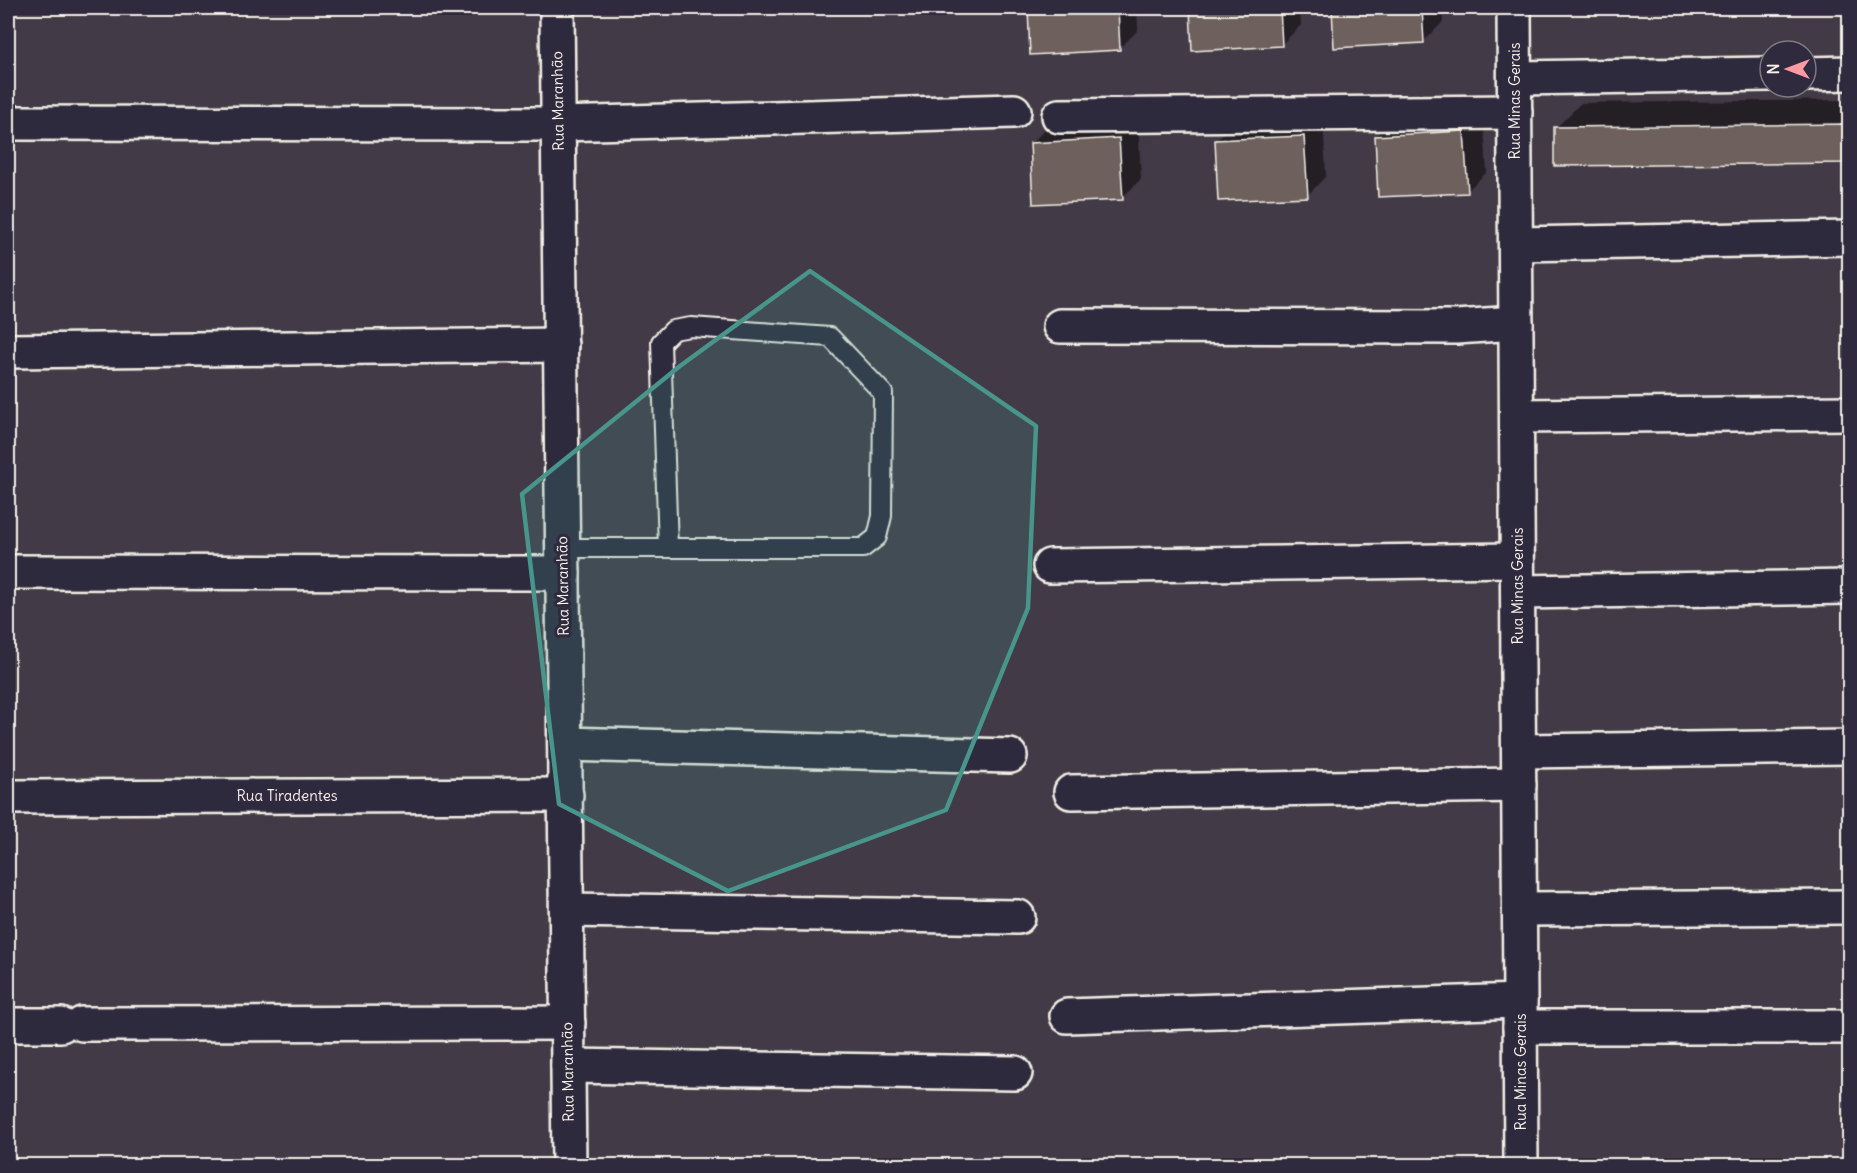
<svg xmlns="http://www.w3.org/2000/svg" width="1857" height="1173" viewBox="0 0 1857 1173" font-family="Delius,sans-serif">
	<rect width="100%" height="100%" fill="#423a46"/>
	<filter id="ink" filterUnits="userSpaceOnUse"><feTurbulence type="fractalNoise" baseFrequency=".0167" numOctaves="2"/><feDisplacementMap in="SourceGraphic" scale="12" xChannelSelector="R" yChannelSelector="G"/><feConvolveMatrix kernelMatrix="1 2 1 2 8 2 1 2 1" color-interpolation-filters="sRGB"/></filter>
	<g filter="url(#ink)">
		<g fill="#0007">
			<polygon points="1029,8 1137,8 1138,30 1119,49 1032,54"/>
			<polygon points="1192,8 1300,8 1301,25 1281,45 1194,49"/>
			<polygon points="1333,8 1442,8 1443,22 1423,42 1335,46"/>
			<polygon points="1850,100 1850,162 1556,128 1581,103"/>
			<polygon points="1483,112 1487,172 1467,191 1376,136 1396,117"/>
			<polygon points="1323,117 1326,176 1307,196 1216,141 1235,121"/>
			<polygon points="1138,120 1141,179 1122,198 1031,144 1050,124"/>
		</g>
		<g fill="#6e605c" stroke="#f4f1e8" stroke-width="1.5">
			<polygon points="1028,8 1118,8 1120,50 1030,55"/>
			<polygon points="1190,8 1280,8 1282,46 1192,51"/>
			<polygon points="1332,8 1422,8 1424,43 1334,48"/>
			<polygon points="1850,124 1850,163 1554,166 1554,127"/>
			<polygon points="1464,131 1468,193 1378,197 1375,136"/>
			<polygon points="1304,136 1308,197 1218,201 1215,140"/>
			<polygon points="1119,138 1123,200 1033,204 1030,143"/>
		</g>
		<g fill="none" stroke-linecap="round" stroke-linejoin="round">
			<defs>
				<polyline id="lane" points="563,548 863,548 877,537 882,516 883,393 830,337 691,327 673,330 661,342 668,547"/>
				<g id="street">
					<polyline points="557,8 569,1166"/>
					<polyline points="1514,8 1521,1166"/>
					<polyline points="1806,74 1850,73"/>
					<polyline points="1515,78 1770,74"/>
					<polyline points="1059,116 1515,112"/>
					<polyline points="8,123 559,124 1014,111"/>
					<polyline points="1516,244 1850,238"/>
					<polyline points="1060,326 1456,327 1516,323"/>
					<polyline points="8,351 561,345"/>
					<polyline points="1517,416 1850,413"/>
					<polyline points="1050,566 1517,560"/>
					<polyline points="8,572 563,573"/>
					<polyline points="1518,592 1850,587"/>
					<polyline points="565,744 1010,756"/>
					<polyline points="1519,751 1850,747"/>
					<polyline points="1071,792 1519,785"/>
					<polyline points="8,797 566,795"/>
					<polyline points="1520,909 1850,907"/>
					<polyline points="567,910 1018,917"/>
					<polyline points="1067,1016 1520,1001"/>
					<polyline points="82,1024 568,1023"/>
					<polyline points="8,1025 61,1025"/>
					<polyline points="1520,1027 1850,1027"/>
					<polyline points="568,1066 1015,1073"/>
				</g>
			</defs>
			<use href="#lane" stroke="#f4f1e8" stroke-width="22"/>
			<use href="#street" stroke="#f4f1e8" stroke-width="38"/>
			<use href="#lane" stroke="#2f2a3d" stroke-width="18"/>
			<use href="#street" stroke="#2f2a3d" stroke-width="33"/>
		</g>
	</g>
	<path fill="#48958c" fill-opacity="0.2" stroke="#48958c" stroke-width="4.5" stroke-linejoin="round" d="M810,271L1036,426L1028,608L946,810L728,891L559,804L522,494L680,366Z"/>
	<g text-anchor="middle" stroke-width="6" stroke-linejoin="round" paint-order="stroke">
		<g font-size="15" fill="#f4f1e8" stroke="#2f2a3d">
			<text transform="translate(558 101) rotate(-91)" y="5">Rua Maranhão</text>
			<text transform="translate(1515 101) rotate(-90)" y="5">Rua Minas Gerais</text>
			<text transform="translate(563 586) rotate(-91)" y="5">Rua Maranhão</text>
			<text transform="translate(1518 586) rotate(-90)" y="5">Rua Minas Gerais</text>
			<text x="287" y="801">Rua Tiradentes</text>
			<text transform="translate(568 1072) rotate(-91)" y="5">Rua Maranhão</text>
			<text transform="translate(1521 1072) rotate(-90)" y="5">Rua Minas Gerais</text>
		</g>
	</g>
	<rect width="1857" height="1173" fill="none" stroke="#2f2a3d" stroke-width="30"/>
	<rect x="15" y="15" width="1827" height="1143" fill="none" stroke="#f4f1e8" stroke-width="2" filter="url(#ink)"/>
	<g transform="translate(1788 69) rotate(270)"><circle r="28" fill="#2f2a3d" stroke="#7e7a81" stroke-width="1.5"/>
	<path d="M0-4.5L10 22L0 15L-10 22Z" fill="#ff9aa2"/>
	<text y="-9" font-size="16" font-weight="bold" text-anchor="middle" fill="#f4f1e8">N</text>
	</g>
</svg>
